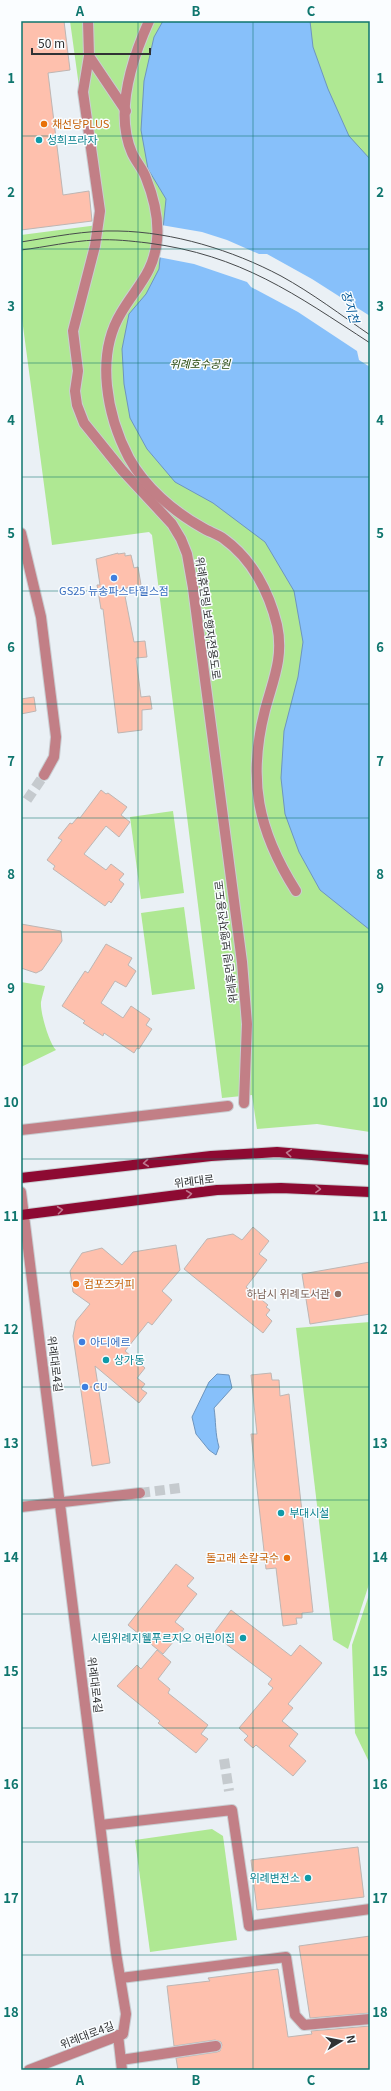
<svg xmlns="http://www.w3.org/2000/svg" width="391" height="2091" viewBox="0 0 391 2091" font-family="Georgia,'Noto Sans KR',serif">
	<rect width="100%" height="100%" fill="#eaf0f5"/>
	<g fill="#afe893">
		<polygon points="70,21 370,21 370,1132 317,1124 257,1129 252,1095 222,1098 152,535 149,532 52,545 21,311 21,235 98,225"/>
		<polygon points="173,811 184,893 141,899 130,817"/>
		<polygon points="184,907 195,989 152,995 141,913"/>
		<path d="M21,982L45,986C44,991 42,996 41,1002C40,1012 49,1043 56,1050L21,1067Z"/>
		<polygon points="370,1322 370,1581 348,1649 333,1640 296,1328"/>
		<polygon points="370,1592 370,1764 355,1733 352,1645"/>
		<polygon points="212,1829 223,1836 237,1940 150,1952 135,1840"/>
	</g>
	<g fill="#87c0fa" stroke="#6d95bf">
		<polygon points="163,21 310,21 313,47 328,89 349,136 370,159 370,930 320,890 299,852 285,814 281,778 284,731 298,677 303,642 294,591 265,542 213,503 175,482 147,449 130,418 124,384 122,349 129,314 146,294 159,269 166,199 148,169 141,130 144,81 154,37"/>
		<path d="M217,1374L229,1375L232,1388L214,1408C216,1421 215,1434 219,1447L216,1455L209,1450L196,1434L192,1417L209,1382Z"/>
	</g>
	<polygon fill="#eaf0f5" points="161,225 202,232 227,240 259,254 267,254 312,279 370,316 370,367 359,360 357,351 298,312 251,287 247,282 194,264 158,257"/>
	<g fill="#fec0ad" stroke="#beb6b3">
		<polygon points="21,21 64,21 70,70 48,73 63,195 89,191 92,221 21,230"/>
		<polygon points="118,553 118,554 125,553 125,556 131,555 134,568 138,567 141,585 126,588 127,596 125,596 134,642 145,641 147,657 136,658 141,697 150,696 152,709 142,710 142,730 118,733 103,609 101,609 97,585 100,585 96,559"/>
		<polygon points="34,697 36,711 21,714 21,699"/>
		<polygon points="101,790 106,794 108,793 127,807 121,815 130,822 119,837 106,826 84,854 106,870 111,864 124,874 119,880 124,884 111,903 109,901 105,906 53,869 55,866 47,860 62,840 58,838 70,823 72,824 78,817 80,818"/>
		<polygon points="21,924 61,931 62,941 42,970 36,973 21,968"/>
		<polygon points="106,944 132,958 128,965 136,971 126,987 115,981 101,1003 123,1018 131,1006 150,1019 146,1025 152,1029 139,1049 137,1048 134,1053 104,1033 103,1036 83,1023 85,1021 62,1006 85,971 88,973"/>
		<polygon points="253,1227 269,1241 259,1254 267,1260 246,1287 268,1305 266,1307 270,1310 266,1315 272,1321 263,1333 184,1269 207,1239 233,1234 242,1240"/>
		<polygon points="176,1245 180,1270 162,1291 172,1300 152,1325 148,1322 125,1351 145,1368 137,1378 145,1384 141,1389 147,1393 139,1403 95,1366 110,1463 92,1466 73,1336 76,1321 90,1304 73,1292 70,1271 82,1253 102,1248 122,1265 133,1252"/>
		<polygon points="370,1262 370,1314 310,1324 302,1274"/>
		<polygon points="271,1373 272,1380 279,1380 280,1396 289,1394 313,1612 302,1613 302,1618 296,1618 297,1624 283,1626 276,1568 266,1569 251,1434 257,1434 251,1375"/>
		<polygon points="176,1564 194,1578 187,1586 197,1594 175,1622 184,1629 163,1654 128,1625"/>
		<polygon points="231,1610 291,1656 300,1645 322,1663 288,1704 293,1708 282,1721 298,1734 289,1746 306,1761 293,1776 256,1745 253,1748 244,1740 248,1736 239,1728 273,1688 268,1684 272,1679 213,1634"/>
		<polygon points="157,1650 171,1662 158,1679 170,1689 168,1693 208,1725 201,1734 208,1739 196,1753 158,1723 160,1721 117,1686 137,1665 141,1669"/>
		<polygon points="358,1847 364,1897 257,1910 251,1860"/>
		<polygon points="370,1936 370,2013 310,2018 299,1946"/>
		<polygon points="278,1969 288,2037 312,2034 311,2031 370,2026 370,2070 178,2070 176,2058 217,2052 220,2051 222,2045 221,2042 215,2040 174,2046 167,1986 210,1981 208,1978"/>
	</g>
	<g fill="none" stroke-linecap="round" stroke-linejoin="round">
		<g stroke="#c5cace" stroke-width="10" stroke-dasharray="10 5" stroke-linecap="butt">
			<polyline points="27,800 44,775"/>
			<polyline points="140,1493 180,1488"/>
			<polyline points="224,1759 229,1791"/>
		</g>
		<defs>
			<g id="minor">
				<polyline points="88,21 89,56 83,92 100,211 95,246 73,331 78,371 75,391 77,405 84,423 122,470 172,524 181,539 187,554 193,588 242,962 247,1024 244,1103"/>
				<path d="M149,21C132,59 114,112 132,153C136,162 143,169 146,178C154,198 159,219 157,240C154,273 136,287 121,313C95,356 107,416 129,458C145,487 174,512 203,528C209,532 218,534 224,539C252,559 269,592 277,625C284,657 273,680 265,710C247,780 258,831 296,891"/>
				<polyline points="89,56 126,111"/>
				<polyline points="21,533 41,617 56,737 54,757 44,775"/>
				<polyline points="21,1130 228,1106"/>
				<polyline points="21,1192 116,1953 126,2014 123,2034 29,2070"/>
				<polyline points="21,1507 140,1493"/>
				<polyline points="101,1825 232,1810 249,1926 370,1909"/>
				<polyline points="121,1978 286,1957 295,2015 304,2025 370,2019"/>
				<polyline points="118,2035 122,2070"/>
				<polyline points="121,2060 216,2046"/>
			</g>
			<g id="major">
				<polyline points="21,1178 211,1156 277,1152 370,1160"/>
				<polyline points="21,1215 217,1190 281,1188 370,1192"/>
			</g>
		</defs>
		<use href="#minor" stroke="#c9ced2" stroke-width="12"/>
		<use href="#major" stroke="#c9ced2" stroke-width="12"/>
		<use href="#minor" stroke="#c27f86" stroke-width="10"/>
		<use href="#major" stroke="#8d0a32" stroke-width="10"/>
		<g stroke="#474a4c" stroke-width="1">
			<path d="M21,242C53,237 86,230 118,231C173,232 232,250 281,276C312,293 341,315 370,335"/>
			<path d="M21,250C46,247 71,241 96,240C114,239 131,241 148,243C241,255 295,294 370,343"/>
		</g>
	</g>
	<defs><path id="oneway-chevron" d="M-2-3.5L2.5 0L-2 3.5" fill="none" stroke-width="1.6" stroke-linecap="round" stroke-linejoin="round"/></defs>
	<g stroke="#be778e">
		<use href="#oneway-chevron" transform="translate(289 1153) rotate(-175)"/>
		<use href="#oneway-chevron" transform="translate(146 1163) rotate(174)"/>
		<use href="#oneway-chevron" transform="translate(318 1189) rotate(1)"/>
		<use href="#oneway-chevron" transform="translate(189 1194) rotate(-7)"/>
		<use href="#oneway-chevron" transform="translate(60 1210) rotate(-7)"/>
	</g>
	<path fill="none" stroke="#0f766e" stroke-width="1" stroke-opacity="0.55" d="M138,21V2070M253,21V2070M21,136H370M21,249H370M21,363H370M21,477H370M21,591H370M21,704H370M21,818H370M21,932H370M21,1046H370M21,1159H370M21,1273H370M21,1387H370M21,1500H370M21,1614H370M21,1728H370M21,1842H370M21,1955H370"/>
	<g fill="#e8710a" stroke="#fafdff" stroke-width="1.5">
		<circle cx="44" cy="124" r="4"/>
		<circle cx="76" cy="1284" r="4"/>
		<circle cx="287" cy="1558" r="4"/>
	</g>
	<g fill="#0f9aa8" stroke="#fafdff" stroke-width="1.5">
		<circle cx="39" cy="140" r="4"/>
		<circle cx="106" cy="1360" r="4"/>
		<circle cx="281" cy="1513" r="4"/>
		<circle cx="243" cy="1638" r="4"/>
		<circle cx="308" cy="1878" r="4"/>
	</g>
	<g fill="#3f7fe0" stroke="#fafdff" stroke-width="1.5">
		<circle cx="114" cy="578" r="4"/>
		<circle cx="82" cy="1342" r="4"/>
		<circle cx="85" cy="1387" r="4"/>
	</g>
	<circle fill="#8d6e63" stroke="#fafdff" stroke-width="1.5" cx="338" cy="1294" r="4"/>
	<g text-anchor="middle" stroke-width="3" stroke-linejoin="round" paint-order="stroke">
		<g font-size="11" fill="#c56008" stroke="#fafdff" text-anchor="start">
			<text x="52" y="128">채선당PLUS</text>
			<text x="84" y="1288">컴포즈커피</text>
			<text x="279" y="1562" text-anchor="end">돌고래 손칼국수</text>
		</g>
		<g font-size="11" fill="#0d838f" stroke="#fafdff" text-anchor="start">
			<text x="47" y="144">성희프라자</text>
			<text x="114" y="1364">상가동</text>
			<text x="289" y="1517">부대시설</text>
			<text x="235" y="1642" text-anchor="end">시립위례지웰푸르지오 어린이집</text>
			<text x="300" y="1882" text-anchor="end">위례변전소</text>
		</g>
		<g font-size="11" font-style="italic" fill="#22450a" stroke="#fafdff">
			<text x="200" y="368">위례호수공원</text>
		</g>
		<g font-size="11" fill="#366cbe" stroke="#fafdff" text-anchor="start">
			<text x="114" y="595" text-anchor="middle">GS25 뉴송파스타힐스점</text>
			<text x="90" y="1346">아디에르</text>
			<text x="93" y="1391">CU</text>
		</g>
		<g font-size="11" fill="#303234" stroke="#fafdff">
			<text transform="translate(208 618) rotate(82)" y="4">위례휴먼링 보행자전용도로</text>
			<text transform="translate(226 942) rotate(-97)" y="4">위례휴먼링 보행자전용도로</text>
			<text transform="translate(194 1181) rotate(-7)" y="4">위례대로</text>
			<text transform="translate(55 1364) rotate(83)" y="4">위례대로4길</text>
			<text transform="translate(95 1685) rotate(83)" y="4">위례대로4길</text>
			<text transform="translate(87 2035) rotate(-21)" y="4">위례대로4길</text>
		</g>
		<g font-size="11" fill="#785e54" stroke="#fafdff" text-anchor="end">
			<text x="330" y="1298">하남시 위례도서관</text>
		</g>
		<g font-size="12" font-style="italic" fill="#005797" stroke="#fafdff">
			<text transform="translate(350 307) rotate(73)" y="4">장지천</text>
		</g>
	</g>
	<rect width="391" height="2091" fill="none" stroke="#fafdff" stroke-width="44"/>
	<g transform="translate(341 2041) rotate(80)" stroke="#fafdff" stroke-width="3" paint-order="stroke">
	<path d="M0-3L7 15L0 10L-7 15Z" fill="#303234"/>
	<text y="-6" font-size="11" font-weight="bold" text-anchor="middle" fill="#303234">N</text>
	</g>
	<path d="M32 48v6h118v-6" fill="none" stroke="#303234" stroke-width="2"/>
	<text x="38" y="48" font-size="12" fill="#303234" stroke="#fafdff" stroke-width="3" paint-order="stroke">50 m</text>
	<rect x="22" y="22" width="347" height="2047" fill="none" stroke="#0f766e" stroke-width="1.5"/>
	<g font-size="13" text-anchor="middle" font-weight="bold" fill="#0f766e">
		<text x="80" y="16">A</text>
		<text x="196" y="16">B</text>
		<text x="311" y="16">C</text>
		<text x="11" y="83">1</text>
		<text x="380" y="83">1</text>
		<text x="11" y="197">2</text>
		<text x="380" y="197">2</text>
		<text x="11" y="311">3</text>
		<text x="380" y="311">3</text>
		<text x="11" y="425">4</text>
		<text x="380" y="425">4</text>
		<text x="11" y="538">5</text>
		<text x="380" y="538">5</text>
		<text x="11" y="652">6</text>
		<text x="380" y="652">6</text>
		<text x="11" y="766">7</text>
		<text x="380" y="766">7</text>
		<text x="11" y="879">8</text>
		<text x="380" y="879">8</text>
		<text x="11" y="993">9</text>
		<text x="380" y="993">9</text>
		<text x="11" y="1107">10</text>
		<text x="380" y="1107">10</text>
		<text x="11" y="1221">11</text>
		<text x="380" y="1221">11</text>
		<text x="11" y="1334">12</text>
		<text x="380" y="1334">12</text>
		<text x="11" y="1448">13</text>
		<text x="380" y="1448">13</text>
		<text x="11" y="1562">14</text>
		<text x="380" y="1562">14</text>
		<text x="11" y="1676">15</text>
		<text x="380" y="1676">15</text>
		<text x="11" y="1789">16</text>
		<text x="380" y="1789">16</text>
		<text x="11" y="1903">17</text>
		<text x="380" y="1903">17</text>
		<text x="11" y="2017">18</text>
		<text x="380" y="2017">18</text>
		<text x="80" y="2085">A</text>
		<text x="196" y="2085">B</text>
		<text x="311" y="2085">C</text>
	</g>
</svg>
